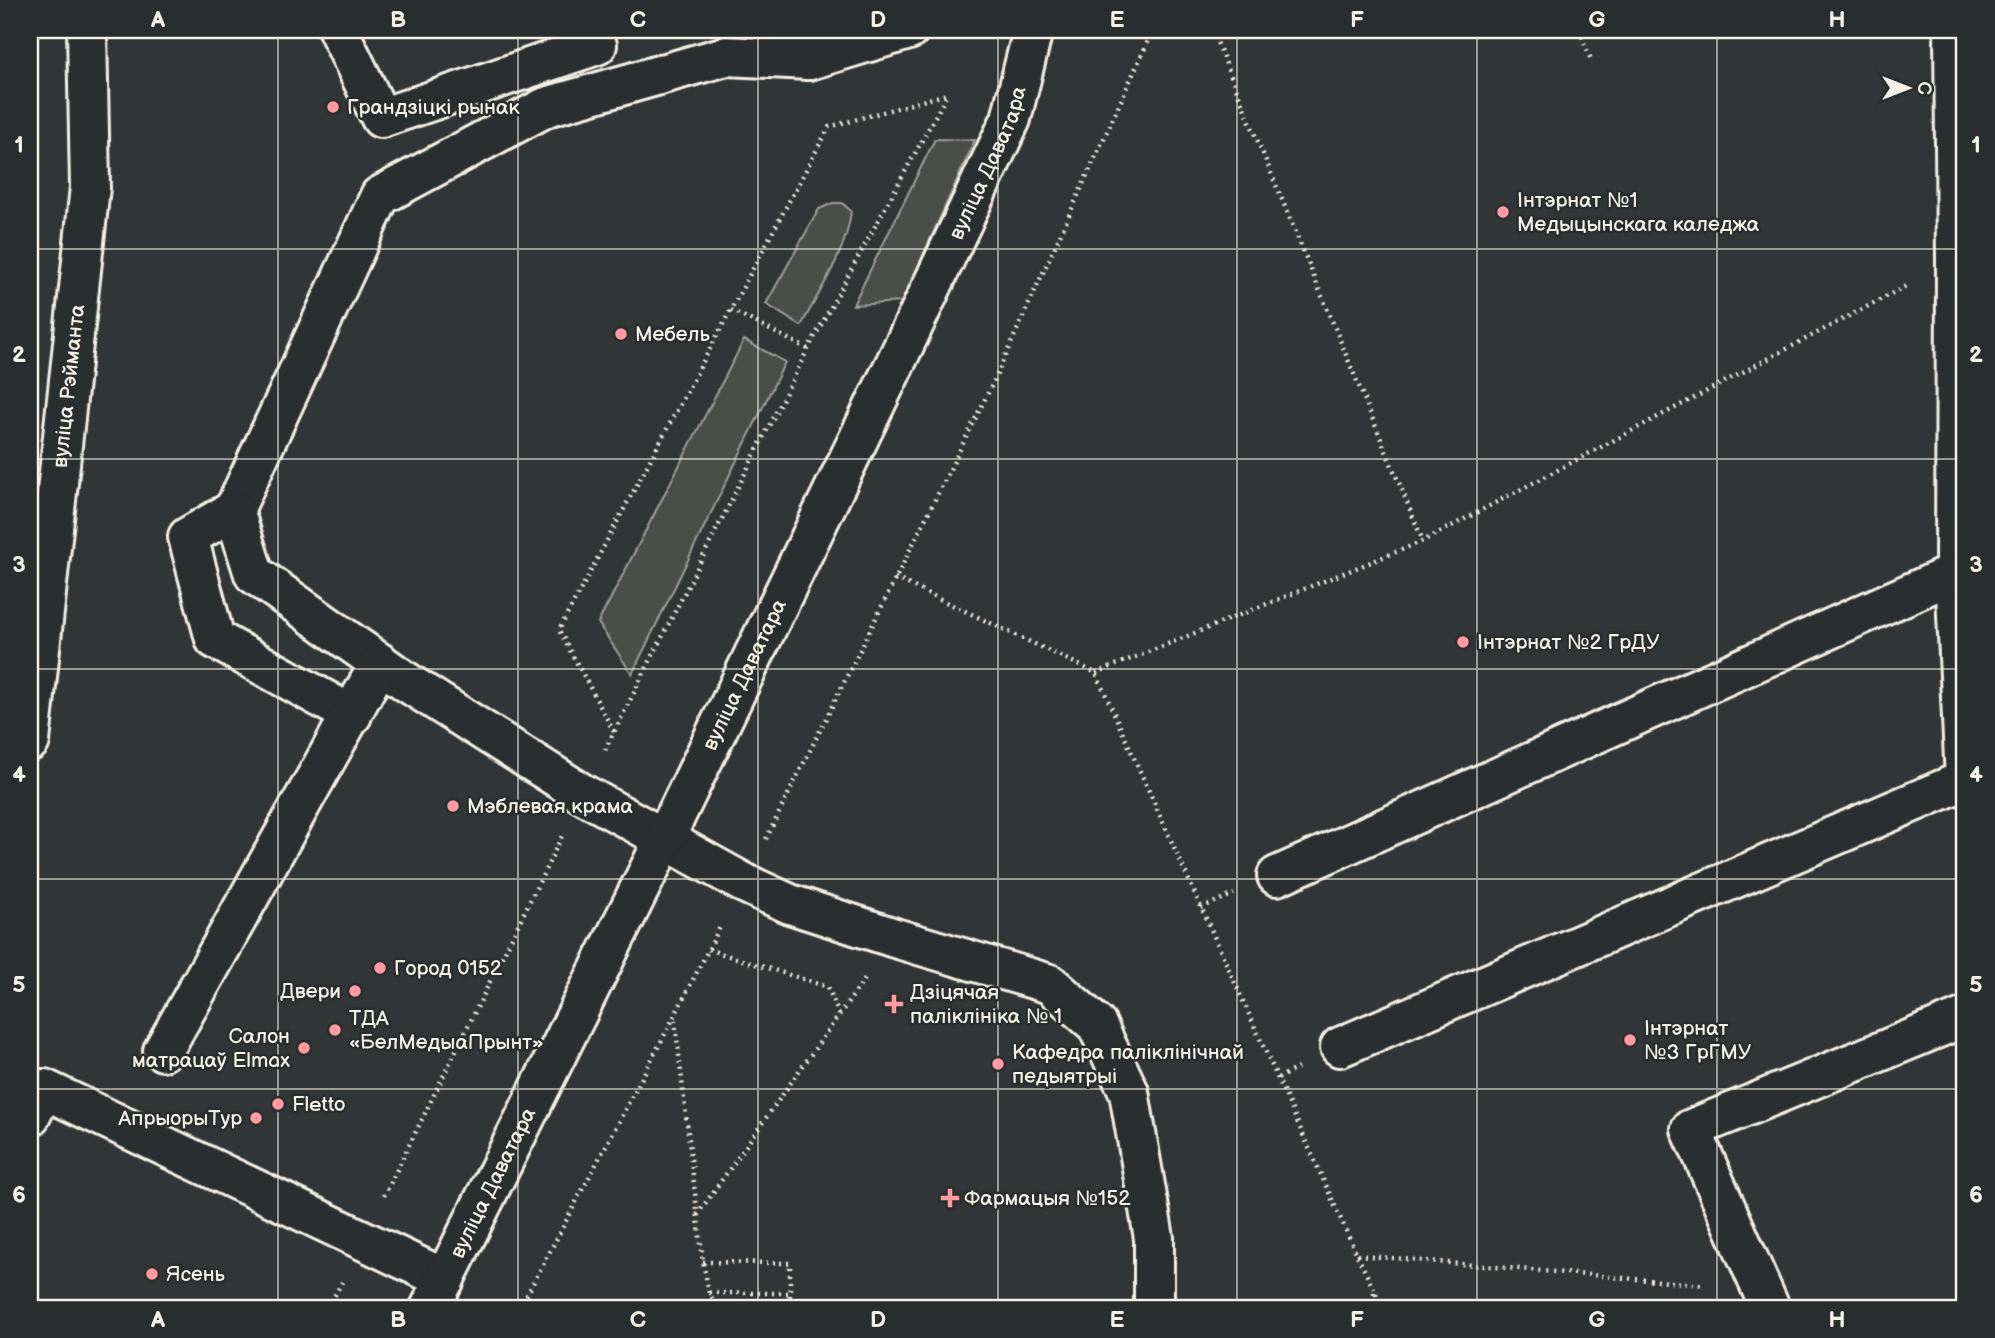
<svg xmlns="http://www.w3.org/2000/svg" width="1995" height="1338" viewBox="0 0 1995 1338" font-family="'Balsamiq Sans',sans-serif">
	<rect width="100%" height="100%" fill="#323535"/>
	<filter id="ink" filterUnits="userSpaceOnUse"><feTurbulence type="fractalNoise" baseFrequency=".0143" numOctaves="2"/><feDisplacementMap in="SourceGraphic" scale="14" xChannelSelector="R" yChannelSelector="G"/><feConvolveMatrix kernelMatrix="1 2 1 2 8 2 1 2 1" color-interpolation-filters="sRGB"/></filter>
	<g filter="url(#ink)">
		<g fill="#4b4d4c" stroke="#a09f9a" stroke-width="2">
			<polygon points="935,139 975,140 902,302 853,305"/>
			<path d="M833,203H842L851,211C847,251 820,290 801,326L766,304L819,209Z"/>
			<polygon points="744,340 785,362 632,674 598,623"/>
		</g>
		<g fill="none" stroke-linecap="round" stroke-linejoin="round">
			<defs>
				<g id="minor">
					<polyline points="338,30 381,118 597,45"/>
					<polyline points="794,30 809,60 909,30"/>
					<polyline points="1954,30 1956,259 1955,573 1965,780"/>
					<polyline points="809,60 726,56 546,107 380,196 234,510 254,574 408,683 583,794 744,883 790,904 895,938 1050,984 1097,1025 1129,1092 1154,1238 1154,1308"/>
					<polyline points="234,510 188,537 215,639 352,715"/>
					<path id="s1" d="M30,741L90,187L87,30"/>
					<polyline points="1277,876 1955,573"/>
					<polyline points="1340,1047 1965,780"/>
					<polyline points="163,1051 380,663"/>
					<polyline points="30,1117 44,1089 445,1279"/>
					<path id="s2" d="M430,1308L665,838L907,339L1011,119L1033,30"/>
					<polyline points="1770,1308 1691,1129 1965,1017"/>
				</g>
			</defs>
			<use href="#minor" stroke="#f4f1e8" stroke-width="44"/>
			<g stroke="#f4f1e8" stroke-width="4.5" stroke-dasharray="2 5" stroke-linecap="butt">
				<polyline points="1212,30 1423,541"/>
				<polyline points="1579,30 1592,62"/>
				<polyline points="731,310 808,349"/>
				<polyline points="895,578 1096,673 1357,1255 1383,1308"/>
				<polyline points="1096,673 1423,541 1906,286"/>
				<polyline points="614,732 559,630 829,127 947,94"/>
				<polyline points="605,750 808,349 948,93"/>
				<polyline points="766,839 994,381 1153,30"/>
				<polyline points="1201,908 1234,894"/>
				<polyline points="839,1015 865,979"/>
				<polyline points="675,1020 703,1262 709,1293 716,1305"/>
				<polyline points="1278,1078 1298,1068"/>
				<polyline points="384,1196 562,836"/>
				<polyline points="697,1215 839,1015 828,987 707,949"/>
				<polyline points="1357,1255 1705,1285"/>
				<polyline points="703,1262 790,1263 790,1308"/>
				<polyline points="1374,1292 1374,1308"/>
				<polyline points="709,1293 790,1293"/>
				<polyline points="328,1308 342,1282"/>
				<polyline points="520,1308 674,1017 721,925"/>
				<polyline points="562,1308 716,1305 716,1308"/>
			</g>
			<use href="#minor" stroke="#2a2d2e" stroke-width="38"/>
		</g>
	</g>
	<path fill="none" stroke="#f4f1e8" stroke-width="2" stroke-opacity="0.55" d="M278,30V1308M518,30V1308M758,30V1308M998,30V1308M1237,30V1308M1477,30V1308M1717,30V1308M30,249H1965M30,459H1965M30,669H1965M30,879H1965M30,1089H1965"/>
	<g fill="#ff9aa2" stroke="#2a2d2e" stroke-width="2.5">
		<circle cx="333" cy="107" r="7"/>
		<circle cx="1503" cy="212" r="7"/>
		<circle cx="621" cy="334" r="7"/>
		<circle cx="1463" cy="642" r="7"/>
		<circle cx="453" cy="806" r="7"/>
		<circle cx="380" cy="968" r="7"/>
		<circle cx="355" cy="991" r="7"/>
		<path d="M890.5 993.5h7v7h7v7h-7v7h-7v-7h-7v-7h7z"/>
		<circle cx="335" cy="1030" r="7"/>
		<circle cx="1630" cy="1040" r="7"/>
		<circle cx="304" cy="1048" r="7"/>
		<circle cx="998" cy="1064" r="7"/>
		<circle cx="278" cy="1104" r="7"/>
		<circle cx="256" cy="1118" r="7"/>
		<path d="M946.5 1187.5h7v7h7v7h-7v7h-7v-7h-7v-7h7z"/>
		<circle cx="152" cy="1274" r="7"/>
	</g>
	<g text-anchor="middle" stroke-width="5" stroke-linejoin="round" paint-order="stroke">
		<g font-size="21" fill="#f4f1e8" stroke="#2a2d2e" text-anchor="start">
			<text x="347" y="114">Грандзіцкі рынак</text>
			<text x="1517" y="207">Інтэрнат №1<tspan x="1517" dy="24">Медыцынскага каледжа</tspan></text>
			<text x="635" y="341">Мебель</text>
			<text x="1477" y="649">Інтэрнат №2 ГрДУ</text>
			<text x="467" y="813">Мэблевая крама</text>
			<text x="394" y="975">Город 0152</text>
			<text x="341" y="998" text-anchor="end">Двери</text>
			<text x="910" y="999">Дзіцячая<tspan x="910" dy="24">паліклініка № 1</tspan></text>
			<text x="349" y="1025">ТДА<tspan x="349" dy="24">«БелМедыаПрынт»</tspan></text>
			<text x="1644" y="1035">Інтэрнат<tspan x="1644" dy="24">№3 ГрГМУ</tspan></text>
			<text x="290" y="1043" text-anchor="end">Салон<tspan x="290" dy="24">матрацаў Elmax</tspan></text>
			<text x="1012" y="1059">Кафедра паліклінічнай<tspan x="1012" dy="24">педыятрыі</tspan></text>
			<text x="292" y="1111">Fletto</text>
			<text x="242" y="1125" text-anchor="end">АпрыорыТур</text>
			<text x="964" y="1205">Фармацыя №152</text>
			<text x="166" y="1281">Ясень</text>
		</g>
		<g font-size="21" fill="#f4f1e8" stroke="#2a2d2e">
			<text dy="7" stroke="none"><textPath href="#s2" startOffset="1274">вуліца Даватара</textPath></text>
			<text dy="7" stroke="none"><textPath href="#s1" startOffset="357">вуліца Рэйманта</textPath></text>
			<text dy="7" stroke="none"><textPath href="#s2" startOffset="707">вуліца Даватара</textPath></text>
			<text dy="7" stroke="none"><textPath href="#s2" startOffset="140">вуліца Даватара</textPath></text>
		</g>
	</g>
	<rect width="1995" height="1338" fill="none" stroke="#2a2d2e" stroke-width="77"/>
	<g transform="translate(1908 88) rotate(90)" stroke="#2a2d2e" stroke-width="5" paint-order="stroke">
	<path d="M0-5L12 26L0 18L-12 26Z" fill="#f4f1e8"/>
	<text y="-10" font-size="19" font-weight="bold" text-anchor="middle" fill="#f4f1e8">С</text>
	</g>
	<rect x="38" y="38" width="1918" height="1262" fill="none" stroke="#f4f1e8" stroke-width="2.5"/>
	<g font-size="23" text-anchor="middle" font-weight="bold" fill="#f4f1e8">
		<text x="158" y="27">A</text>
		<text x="398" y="27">B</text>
		<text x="638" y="27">C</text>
		<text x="878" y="27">D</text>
		<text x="1117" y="27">E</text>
		<text x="1357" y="27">F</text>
		<text x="1597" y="27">G</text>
		<text x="1837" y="27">H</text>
		<text x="19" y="152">1</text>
		<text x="1976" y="152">1</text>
		<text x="19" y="362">2</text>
		<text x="1976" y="362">2</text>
		<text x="19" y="572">3</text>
		<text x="1976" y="572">3</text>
		<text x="19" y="782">4</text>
		<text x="1976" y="782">4</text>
		<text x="19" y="992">5</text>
		<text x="1976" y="992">5</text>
		<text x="19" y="1202">6</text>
		<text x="1976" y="1202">6</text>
		<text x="158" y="1327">A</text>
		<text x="398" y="1327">B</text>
		<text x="638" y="1327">C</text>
		<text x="878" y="1327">D</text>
		<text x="1117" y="1327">E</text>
		<text x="1357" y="1327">F</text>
		<text x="1597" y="1327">G</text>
		<text x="1837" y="1327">H</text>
	</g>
</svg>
